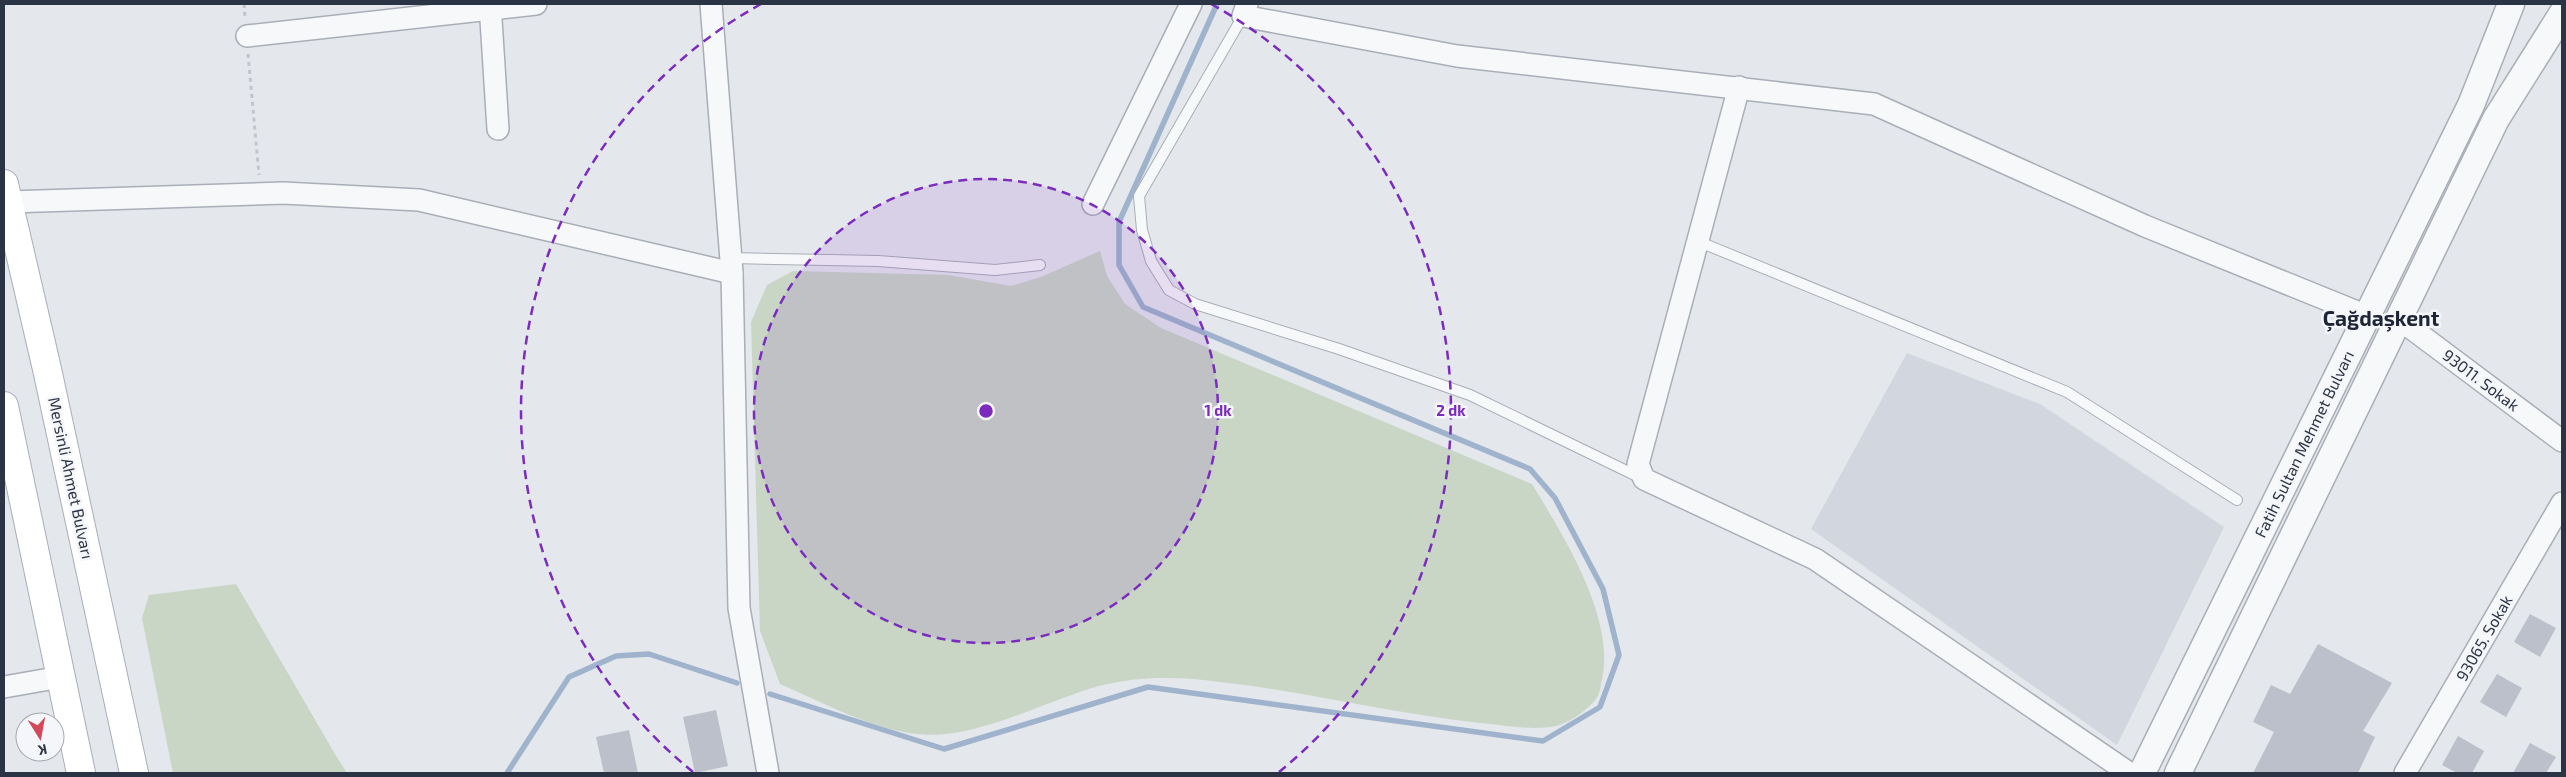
<svg xmlns="http://www.w3.org/2000/svg" width="2566" height="777" viewBox="0 0 2566 777" font-family="'Exo 2',sans-serif">
	<rect width="100%" height="100%" fill="#e4e7ec"/>
	<polygon fill="#d2d6de" points="1907,353 2040,404 2224,527 2117,745 1811,529"/>
	<g fill="#c9d6c5">
		<path d="M1100,251L1107,276L1125,304L1161,328L1532,484C1564,537 1618,621 1601,684C1600,690 1599,695 1596,699C1586,711 1571,722 1556,726C1533,731 1503,725 1480,723C1396,714 1313,693 1228,683C1184,677 1143,675 1099,686C1045,701 973,741 917,734C869,728 824,703 780,684L760,631L751,322L767,285L793,271L948,275L1011,286L1041,277Z"/>
		<polygon points="236,584 335,754 347,773 173,773 142,618 149,595"/>
	</g>
	<g fill="none" stroke-linecap="round" stroke-linejoin="round">
		<g stroke="#9fb4cc" stroke-width="5.5">
			<polyline points="770,694 944,749 1148,687 1543,741 1600,707 1619,655 1603,589 1555,498 1530,469 1143,307 1119,265 1119,222 1217,4"/>
			<polyline points="507,773 569,677 616,656 649,654 737,683"/>
		</g>
	</g>
	<g fill="#bbc0ca">
		<polygon points="2530,614 2556,628 2540,657 2514,642"/>
		<polygon points="2318,644 2392,683 2363,731 2375,737 2358,773 2253,773 2274,732 2253,722 2271,685 2290,694"/>
		<polygon points="2497,674 2522,688 2506,717 2480,702"/>
		<polygon points="716,710 728,766 695,773 683,717"/>
		<polygon points="629,730 638,773 604,773 596,737"/>
		<polygon points="2458,736 2484,751 2472,773 2457,773 2442,765"/>
		<polygon points="2530,743 2556,757 2546,773 2513,773"/>
	</g>
	<g fill="none" stroke-linecap="round" stroke-linejoin="round">
		<defs>
			<g id="service">
				<polyline points="1243,16 1139,196 1142,230 1151,261 1169,290 1195,304 1339,349 1470,395 1641,478"/>
				<polyline points="1697,241 2067,392 2237,500"/>
				<polyline points="731,258 878,261 995,270 1040,265"/>
			</g>
			<g id="minor">
				<polyline points="490,4 498,129"/>
				<polyline points="711,4 732,273 739,608 768,773"/>
				<polyline points="1247,4 1243,16 1457,56 1874,104 2145,226 2367,316"/>
				<polyline points="247,36 536,4"/>
				<polyline points="1739,87 1638,464 1644,479 1815,559 2129,773"/>
				<polyline points="9,202 283,193 419,200 732,273"/>
				<polyline points="1093,204 1191,4"/>
				<polyline points="2399,319 2562,441"/>
				<polyline points="4,687 61,677"/>
				<polyline points="2405,773 2562,503"/>
			</g>
			<g id="tertiary">
				<polyline points="2142,773 2471,105 2511,4"/>
				<polyline points="2178,773 2496,119 2562,14"/>
			</g>
			<g id="secondary">
				<polyline points="4,184 47,369 134,773"/>
				<polyline points="4,406 81,773"/>
			</g>
		</defs>
		<use href="#service" stroke="#a9aeb7" stroke-width="12"/>
		<use href="#minor" stroke="#a9aeb7" stroke-width="24"/>
		<use href="#tertiary" stroke="#a9aeb7" stroke-width="29"/>
		<use href="#secondary" stroke="#a9aeb7" stroke-width="30"/>
		<g stroke="#c2c5cb" stroke-width="3" stroke-dasharray="4 4" stroke-linecap="butt">
			<polyline points="244,4 245,18"/>
			<polyline points="248,54 259,175"/>
		</g>
		<use href="#service" stroke="#f7f8fa" stroke-width="10"/>
		<use href="#minor" stroke="#f7f8fa" stroke-width="21"/>
		<use href="#tertiary" stroke="#f7f8fa" stroke-width="26"/>
		<use href="#secondary" stroke="#fff" stroke-width="28"/>
	</g>
	<circle cx="986" cy="411" r="232" fill="#7b2cbf" fill-opacity=".12"/>
	<g fill="none" stroke="#7b2cbf" stroke-width="2.5" stroke-dasharray="9 6">
		<circle cx="986" cy="411" r="232"/>
		<path d="M693 772A465 465 0 0 1 761 4M1211 4A465 465 0 0 1 1279 772"/>
	</g>
	<g text-anchor="middle" stroke-width="5" stroke-linejoin="round" paint-order="stroke">
		<g font-size="16" fill="#2b3445" stroke="#f4f6f9">
			<text transform="translate(2481 380) rotate(37)" y="6">93011. Sokak</text>
			<text transform="translate(2304 444) rotate(-64)" y="6">Fatih Sultan Mehmet Bulvarı</text>
			<text transform="translate(71 478) rotate(78)" y="6">Mersinli Ahmet Bulvarı</text>
			<text transform="translate(2484 638) rotate(-60)" y="6">93065. Sokak</text>
		</g>
		<g font-size="21" font-weight="bold" fill="#1d2536" stroke="#f4f6f9">
			<text x="2381" y="326">Çağdaşkent</text>
		</g>
	</g>
	<circle cx="986" cy="411" r="8" fill="#7b2cbf" stroke="#f4f6f9" stroke-width="2.5"/>
	<g font-size="15" text-anchor="middle" font-weight="bold" fill="#7b2cbf" stroke="#f4f6f9" stroke-width="5" stroke-linejoin="round" paint-order="stroke">
		<text x="1218" y="416">1 dk</text>
		<text x="1451" y="416">2 dk</text>
	</g>
	<rect width="2566" height="777" fill="none" stroke="#2b3445" stroke-width="10"/>
	<g transform="translate(40 737) rotate(169)"><circle r="24" fill="#f4f6f9" stroke="#a4a8b1"/>
	<path d="M0-4L9 19L0 12L-9 19Z" fill="#d1495b"/>
	<text y="-8" font-size="14" font-weight="bold" text-anchor="middle" fill="#2b3445">K</text>
	</g>
</svg>
